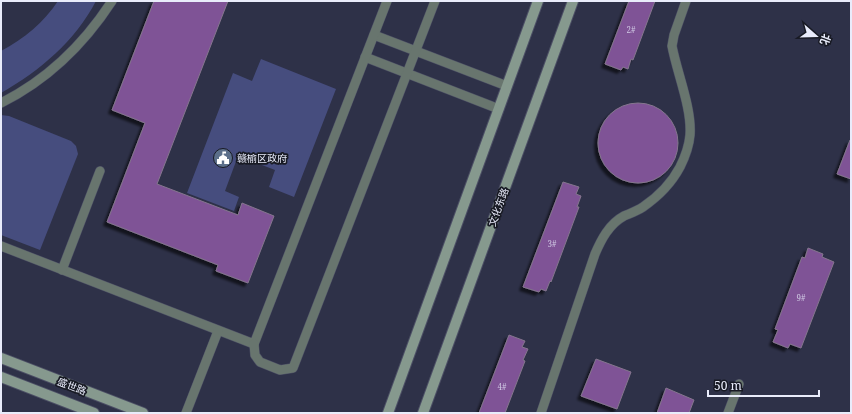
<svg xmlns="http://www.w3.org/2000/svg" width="852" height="414" viewBox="0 0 852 414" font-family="'Noto Serif','Noto Sans SC',serif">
	<defs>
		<filter id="shadow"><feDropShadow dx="-3.5" dy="3.5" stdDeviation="1" flood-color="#0009"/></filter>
	</defs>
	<rect width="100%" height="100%" fill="#2e3148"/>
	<g fill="#464d7e">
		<path d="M58,1H96C75,41 40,71 1,93V51C24,39 44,22 58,1Z"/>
		<polygon points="261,59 336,89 294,197 269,187 275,170 238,156 225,191 239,197 234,211 187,193 233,73 252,81"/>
		<polygon points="1,115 9,116 71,141 76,146 78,154 40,250 1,235"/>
	</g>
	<g fill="#7f5396" stroke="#85768e" filter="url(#shadow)">
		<polygon points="154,1 228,1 157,184 238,215 242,203 274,216 248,283 216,271 218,265 107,222 145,123 112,110"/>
		<polygon points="629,1 655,1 633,60 631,59 628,69 623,67 621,70 605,64"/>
		<circle cx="638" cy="143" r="40"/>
		<polygon points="850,140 851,140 851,179 837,174"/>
		<polygon points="563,182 579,187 576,194 581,196 577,207 579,207 551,282 550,281 546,291 541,289 539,292 523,287"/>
		<polygon points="808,248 823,254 822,257 834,262 801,348 790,344 788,348 773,342 778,330 775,329 802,257 805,258"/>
		<polygon points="509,335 525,341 522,347 528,349 523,360 525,361 505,413 479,413"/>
		<polygon points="596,359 631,372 617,409 581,396"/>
		<polygon points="666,388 694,400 689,413 657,413"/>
	</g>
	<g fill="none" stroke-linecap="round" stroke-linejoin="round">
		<defs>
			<g id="service">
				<polyline points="374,35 507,86"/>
				<polyline points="365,57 499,109"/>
				<path d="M1,103C47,80 84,44 112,1"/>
				<polyline points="1,246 254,344 387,1"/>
				<polyline points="62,270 100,171"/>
				<polyline points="254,344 255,355 260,362 280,370 293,368 435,1"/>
				<polyline points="186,413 218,331"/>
				<path d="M541,413L595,254C601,240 609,224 624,216C631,213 637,211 643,207C659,196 671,184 680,167C685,157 689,147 690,135C692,108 677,73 672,46L674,35L686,1"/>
				<polyline points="728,413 739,384"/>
			</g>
			<g id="secondary">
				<polyline points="1,358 143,413"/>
				<polyline points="1,377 94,413"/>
				<polyline points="388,413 538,1"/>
				<polyline points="423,413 573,1"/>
			</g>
		</defs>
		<use href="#service" stroke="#4c4f65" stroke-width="10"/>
		<use href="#secondary" stroke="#4c4f65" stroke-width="12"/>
		<use href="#service" stroke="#68756e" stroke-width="9"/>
		<use href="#secondary" stroke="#86998e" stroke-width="10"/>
	</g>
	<defs>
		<symbol id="civic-disc" viewBox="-11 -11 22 22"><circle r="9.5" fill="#5c6f8a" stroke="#181a24"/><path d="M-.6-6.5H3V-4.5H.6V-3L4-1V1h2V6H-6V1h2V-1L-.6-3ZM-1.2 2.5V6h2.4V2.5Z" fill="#fff"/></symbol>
	</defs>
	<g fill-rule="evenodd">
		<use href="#civic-disc" x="212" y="147" width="22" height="22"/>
	</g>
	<g text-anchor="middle" stroke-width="3.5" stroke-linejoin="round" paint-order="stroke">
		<g font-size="8" fill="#cec6e2">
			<text x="631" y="33">2#</text>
			<text x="552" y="247">3#</text>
			<text x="801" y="301">9#</text>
			<text x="502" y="390">4#</text>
		</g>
		<g font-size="10" fill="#e9ecfb" stroke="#181a24" text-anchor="start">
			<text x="237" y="162">赣榆区政府</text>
		</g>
		<g font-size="10" fill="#e9ecfb" stroke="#181a24">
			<text transform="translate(498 207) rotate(-70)" y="4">文化东路</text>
			<text transform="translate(72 386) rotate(21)" y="4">盛世路</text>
		</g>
	</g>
	<rect width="852" height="414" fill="none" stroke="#e9ecfb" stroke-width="4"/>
	<g transform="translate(816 36) rotate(110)" stroke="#181a24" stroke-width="3" paint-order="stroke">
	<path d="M0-3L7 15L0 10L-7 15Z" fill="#e9ecfb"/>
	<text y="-6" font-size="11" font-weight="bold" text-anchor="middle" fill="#e9ecfb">北</text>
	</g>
	<path d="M708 390v6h111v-6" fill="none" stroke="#e9ecfb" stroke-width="2"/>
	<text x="714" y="390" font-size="12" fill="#e9ecfb" stroke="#181a24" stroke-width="3" paint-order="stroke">50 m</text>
</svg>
